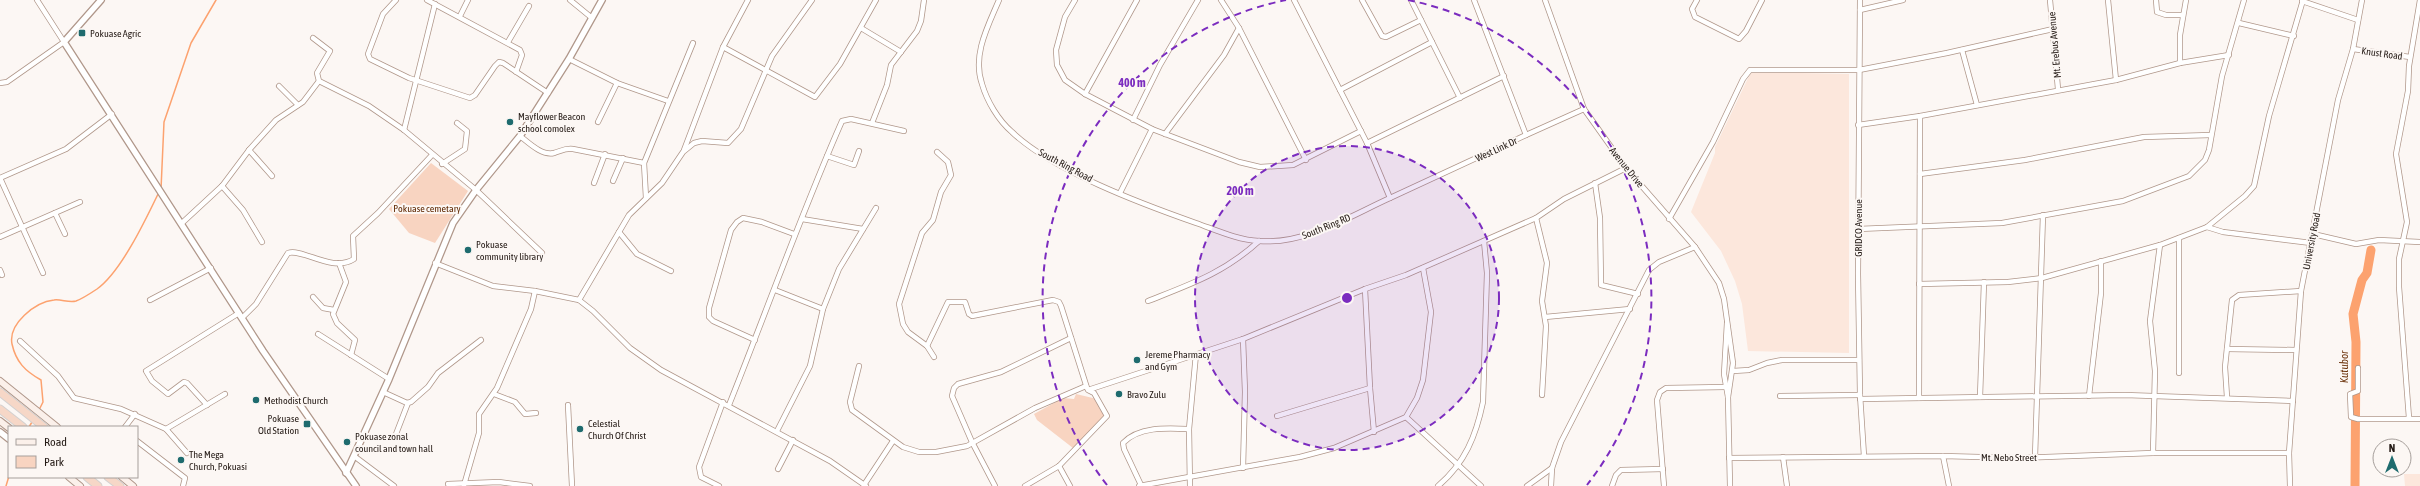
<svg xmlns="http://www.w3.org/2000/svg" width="2420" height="486" viewBox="0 0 2420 486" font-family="'Asap Condensed',sans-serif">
	<rect width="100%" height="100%" fill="#fcf7f4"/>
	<g fill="#fce7dc">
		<polygon points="1751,72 1849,74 1849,353 1748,351 1742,304 1735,281 1721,251 1691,212 1715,153 1715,147"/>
		<polygon points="2404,474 2420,474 2420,486 2405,486"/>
	</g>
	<g fill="#f8d4c1">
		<polygon points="431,163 468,191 435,243 409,233 389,209"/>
		<polygon points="1076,394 1097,399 1106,416 1073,448 1037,420 1034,414 1063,398 1074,399"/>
	</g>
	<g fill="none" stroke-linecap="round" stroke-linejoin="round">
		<g stroke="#fca26f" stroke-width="1.5">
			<polyline points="161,189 164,122 191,43 216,0"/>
			<path d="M39,410L43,402L41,380C25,371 16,362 12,344C8,324 35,302 54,300C61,299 69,303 76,301C82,299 91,293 97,289C121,272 146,219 159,192"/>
			<polyline points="29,427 32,422"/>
			<polyline points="6,486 9,476"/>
		</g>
		<polyline stroke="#fca26f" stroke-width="9" points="2355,486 2356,342 2353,314 2362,280 2367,273 2371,250"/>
		<defs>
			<g id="minor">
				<polyline points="396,0 383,14 368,54 370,59 409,78 470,98 475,95 495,66 499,62 503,63 548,93"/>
				<polyline points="427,0 520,50 522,55 516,72"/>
				<polyline points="570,0 592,18"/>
				<path d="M999,0C988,26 972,55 982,84C987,101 998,120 1012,132C1053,171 1142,204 1196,223C1216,230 1238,240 1259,241C1305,245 1350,216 1390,198"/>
				<polyline points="1075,0 1065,17 1056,50 1057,65 1065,80 1085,94 1152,129 1239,162 1260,167 1293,165 1361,131"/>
				<polyline points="1221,0 1239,28 1306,160"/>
				<polyline points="1294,0 1367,143 1390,198 1526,135 1474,0"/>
				<polyline points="1362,0 1382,36 1386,37 1421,20"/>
				<polyline points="1411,0 1460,98"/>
				<polyline points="1545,0 1584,109 1626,168 1695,247 1719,283 1724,299 1733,363 1728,397 1730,486"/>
				<polyline points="1697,0 1692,9 1695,17 1739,39 1746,31 1762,0"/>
				<polyline points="1860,0 1858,274 1860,395 1864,456"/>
				<polyline points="2050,0 2058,89"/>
				<polyline points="2108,0 2116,80"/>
				<polyline points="2156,0 2157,12 2166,15 2183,15"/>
				<polyline points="2302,1 2358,20"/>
				<polyline points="1860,10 1903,0"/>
				<polyline points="460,16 468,0"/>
				<polyline points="2239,23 2294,36"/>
				<polyline points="861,28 901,52"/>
				<polyline points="313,38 330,51 317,73 319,81 369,106 404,130 476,190 542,253"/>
				<polyline points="508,42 529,6"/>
				<polyline points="723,47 748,0"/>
				<polyline points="2353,49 2410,57"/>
				<polyline points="1962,50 1977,105"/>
				<polyline points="569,59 617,83 668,101"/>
				<polyline points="2180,63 2180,35 2186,0"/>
				<polyline points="0,83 7,82 64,42 37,0"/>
				<polyline points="279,86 298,105"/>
				<polyline points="1340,90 1432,42"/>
				<polyline points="1085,94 1137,0"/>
				<polyline points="1133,120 1160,65 1198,0"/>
				<polyline points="598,122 617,83"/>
				<polyline points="872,123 887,85 891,65 917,31 921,21 924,0"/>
				<polyline points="1858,125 1920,116 2116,80 2180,63 2229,55"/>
				<polyline points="404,130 435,4"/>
				<polyline points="1165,134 1224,55 1239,28"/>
				<polyline points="1526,135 1584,109"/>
				<path d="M520,136C529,143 542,156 554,153C561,151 565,148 573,149L644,163"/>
				<polyline points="1367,143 1504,76"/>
				<polyline points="249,150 272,176"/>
				<polyline points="684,150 723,47 815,97 840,64 876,0"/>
				<polyline points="827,156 854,165 859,151"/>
				<polyline points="442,164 465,149 467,131 457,123"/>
				<polyline points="1920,174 2025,160 2144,137 2211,135"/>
				<polyline points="0,178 66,149 112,114"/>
				<polyline points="0,178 43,273"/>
				<polyline points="613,181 623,158"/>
				<polyline points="594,183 605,154"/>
				<polyline points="1595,183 1600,218 1601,285 1638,294"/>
				<polyline points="222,186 243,210 262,242"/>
				<polyline points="1120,193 1152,129"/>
				<polyline points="646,198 644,163 693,43"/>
				<polyline points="55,213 65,234"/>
				<polyline points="1536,218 1547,263 1542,301 1546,326 1542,395"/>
				<polyline points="802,219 863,229"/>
				<polyline points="1669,219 1713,142 1743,79 1750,70 1859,70 1947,53 2053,29"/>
				<polyline points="182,223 222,186 249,150 276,120 303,102 319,81"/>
				<polyline points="2207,227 2223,232 2311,243"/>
				<polyline points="1858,229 2002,223 2123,201 2189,176 2205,160 2209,150 2222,76 2244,0"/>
				<polyline points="619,232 637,254 671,271"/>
				<polyline points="2313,234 2356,244 2379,240 2420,242"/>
				<polyline points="0,237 80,202"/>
				<polyline points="2179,238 2179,373"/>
				<polyline points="339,263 346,282 333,314 337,323 355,340 351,355"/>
				<polyline points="435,263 493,286 535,291 579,300 593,311 630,348 661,370 830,461 866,486"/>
				<polyline points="0,270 2,275"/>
				<polyline points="1919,284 2008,282 2042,278 2160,245 2207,227 2245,196 2254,186 2269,116 2303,0"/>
				<polyline points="1365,289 1370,388 1374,432"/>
				<polyline points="775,290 823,309"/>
				<polyline points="313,297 323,308 334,310"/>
				<polyline points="150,300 211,268"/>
				<polyline points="579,300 629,215 662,183 683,152 694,143 702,141 728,143 741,129 772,56 812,0"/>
				<path d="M1148,301C1191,284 1224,273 1259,241"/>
				<polyline points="1545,317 1630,309"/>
				<path d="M242,318L256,304L288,253C303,248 332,273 354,259L353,236L378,213L432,155"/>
				<polyline points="1727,323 1724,374 1728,397"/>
				<polyline points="318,334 389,379"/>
				<polyline points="755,340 713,321 709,317 709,308 731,230 737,222 743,218 762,222 794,234"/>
				<polyline points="20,341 58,376 74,398 121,409 166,429 187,453"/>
				<polyline points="927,346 948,302 965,302 969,314 972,316 1053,300 1059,302 1061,306 1087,388"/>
				<polyline points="2227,349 2296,350"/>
				<polyline points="934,357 927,346 908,332 903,324 899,304 922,233 933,220 941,192 951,175 948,162 937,152"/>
				<polyline points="859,366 850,402 852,410 903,447 919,452 936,452 967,446 1035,408 1086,386"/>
				<polyline points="2358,368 2358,391 2350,394 2351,417 2358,419 2420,419"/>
				<polyline points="1733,371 1749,370 1767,363 1782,360 1859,360"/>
				<polyline points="383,392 407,403 411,402 428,387 438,373 481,340"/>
				<polyline points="494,394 515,402 525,414 536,413"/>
				<polyline points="1780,396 1860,395"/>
				<polyline points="2089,396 2101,293 2101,261"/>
				<polyline points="1980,397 1984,282"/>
				<polyline points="2227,397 2225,367 2232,300 2239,295 2301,291"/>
				<polyline points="1919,398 1920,116"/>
				<polyline points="1860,399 2125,395 2293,401"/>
				<polyline points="207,405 187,383 184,382 168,394 152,381 146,371 239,313"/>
				<polyline points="568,405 572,486"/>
				<path d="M729,405C767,310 801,214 842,121L851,119L904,131"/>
				<polyline points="1277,416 1370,388"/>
				<polyline points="1406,417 1481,486"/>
				<polyline points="2409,418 2399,287 2399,259 2407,222 2396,154 2408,91 2409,66 2420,0"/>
				<polyline points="125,427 135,414"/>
				<polyline points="166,429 225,394"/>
				<polyline points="777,431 810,366 823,309 839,269 876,208"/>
				<polyline points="396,434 408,403"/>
				<polyline points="137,441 185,478 183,486"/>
				<polyline points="2153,453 2155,371 2150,321 2160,245"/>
				<polyline points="354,456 394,486"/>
				<polyline points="1943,456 1949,486"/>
				<polyline points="1783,457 1787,486"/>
				<polyline points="2035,457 2043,215"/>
				<polyline points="1729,458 1943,456 2017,458 2153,453 2289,453"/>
				<polyline points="1059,466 1070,486"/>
				<polyline points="1243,468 1245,392 1243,339"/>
				<polyline points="778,469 793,440"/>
				<polyline points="448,484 499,482 530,486"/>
				<polyline points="464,485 479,433 479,414 497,388 531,309 535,291"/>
				<polyline points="864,485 893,441"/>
				<path d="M1141,485L1124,449L1123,443C1139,426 1168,428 1189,429"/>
				<polyline points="719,486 701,477 699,467 723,402"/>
				<polyline points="995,486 972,442 952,396 954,388 958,384 1001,372 1071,338"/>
				<polyline points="1025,486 1059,466 1107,416 1094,393 1088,390 1243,339 1365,289 1406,275 1536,218 1564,199 1626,168"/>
				<polyline points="1139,486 1300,457 1334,448 1406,417 1417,398 1423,380 1431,312 1423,268"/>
				<polyline points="1190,486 1189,429 1196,354"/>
				<path d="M1438,486C1465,463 1476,436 1483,402L1487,273L1484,241"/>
				<polyline points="1527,486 1552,468"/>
				<polyline points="1551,486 1552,468 1561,442 1649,270 1659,262 1695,247"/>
				<polyline points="1612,486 1616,475 1621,470 1663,469"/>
				<polyline points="1664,486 1657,400 1660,392 1666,388 1725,387"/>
				<polyline points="2290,486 2289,453 2301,291 2338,100 2353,49 2362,0"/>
			</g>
			<g id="tertiary">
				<polyline points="101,0 64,42 263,351 356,486"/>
				<polyline points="0,432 9,439"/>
				<polyline points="346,473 389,379 453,223 476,190 520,136 569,59 602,0"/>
			</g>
			<g id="secondary">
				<polyline points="0,381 57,427"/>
				<polyline points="0,421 9,428"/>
				<polyline points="69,477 80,486"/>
				<polyline points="122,477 133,486"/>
			</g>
			<g id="trunk">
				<polyline points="0,392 44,427"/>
				<polyline points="0,409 23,427"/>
				<polyline points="87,477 98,486"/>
				<polyline points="108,477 120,486"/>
			</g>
		</defs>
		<use href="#minor" stroke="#b0978a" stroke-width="6"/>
		<use href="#tertiary" stroke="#b0978a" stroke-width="8"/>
		<use href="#secondary" stroke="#b0978a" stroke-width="8"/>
		<use href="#trunk" stroke="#d3d1d0" stroke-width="9"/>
		<use href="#minor" stroke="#fff" stroke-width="4.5"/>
		<use href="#tertiary" stroke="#fff" stroke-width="5.5"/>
		<use href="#secondary" stroke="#fbf0ea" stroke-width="6"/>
		<use href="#trunk" stroke="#f6d7c7" stroke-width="7"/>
	</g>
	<circle cx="1347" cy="298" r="152" fill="#7b2cbf" fill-opacity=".12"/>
	<g fill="none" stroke="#7b2cbf" stroke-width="2" stroke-dasharray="7 5">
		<circle cx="1347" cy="298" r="152"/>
		<path d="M1107 485A304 304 0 0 1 1286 0M1408 0A304 304 0 0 1 1587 485"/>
	</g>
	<g fill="#1e6b6e" stroke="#fcf7f4" stroke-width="1.5">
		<rect x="78" y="29" width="8" height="8" rx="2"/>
		<circle cx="510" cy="122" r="4"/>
		<circle cx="468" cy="250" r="4"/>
		<circle cx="1137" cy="360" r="4"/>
		<circle cx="1119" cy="394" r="4"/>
		<circle cx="256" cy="400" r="4"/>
		<rect x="303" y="420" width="8" height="8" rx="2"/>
		<circle cx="580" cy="429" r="4"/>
		<circle cx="347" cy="442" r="4"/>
		<circle cx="181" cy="460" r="4"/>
	</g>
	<g text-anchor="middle" stroke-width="4" stroke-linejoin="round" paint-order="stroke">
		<g font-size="10" fill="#241a15" stroke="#fcf7f4" text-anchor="start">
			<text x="90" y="37">Pokuase Agric</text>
			<text x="518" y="120">Mayflower Beacon<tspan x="518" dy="12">school comolex</tspan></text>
			<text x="476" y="248">Pokuase<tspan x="476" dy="12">community library</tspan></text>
			<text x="1145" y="358">Jereme Pharmacy<tspan x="1145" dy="12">and Gym</tspan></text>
			<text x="1127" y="398">Bravo Zulu</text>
			<text x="264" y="404">Methodist Church</text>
			<text x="299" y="422" text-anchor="end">Pokuase<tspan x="299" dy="12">Old Station</tspan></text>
			<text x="588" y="427">Celestial<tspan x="588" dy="12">Church Of Christ</tspan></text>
			<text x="355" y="440">Pokuase zonal<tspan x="355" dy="12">council and town hall</tspan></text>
			<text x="189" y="458">The Mega<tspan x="189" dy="12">Church, Pokuasi</tspan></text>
		</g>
		<g font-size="10" fill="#241a15" stroke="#fcf7f4">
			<text transform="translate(2054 45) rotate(-95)" y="4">Mt. Erebus Avenue</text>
			<text transform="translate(2382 53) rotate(8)" y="4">Knust Road</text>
			<text transform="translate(1496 149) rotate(-25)" y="4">West Link Dr</text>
			<text transform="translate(1066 165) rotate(28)" y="4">South Ring Road</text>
			<text transform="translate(1627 167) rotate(51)" y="4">Avenue Drive</text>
			<text transform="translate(1326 226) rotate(-22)" y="4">South Ring RD</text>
			<text transform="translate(1858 228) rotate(-90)" y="4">GRIDCO Avenue</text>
			<text transform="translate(2311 241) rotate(-79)" y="4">University Road</text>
			<text x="2009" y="461">Mt. Nebo Street</text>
		</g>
		<g font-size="10" fill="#5e2700" stroke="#fcf7f4">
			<text x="427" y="212">Pokuase cemetary</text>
		</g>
		<g font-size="11" font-style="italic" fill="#6a310a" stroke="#fcf7f4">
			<text transform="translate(2344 367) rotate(-90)" y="4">Kutubor</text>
		</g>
	</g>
	<circle cx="1347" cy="298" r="6" fill="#7b2cbf" stroke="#fcf7f4" stroke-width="2"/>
	<g font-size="12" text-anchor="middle" font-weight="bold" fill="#7b2cbf" stroke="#fcf7f4" stroke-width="4" stroke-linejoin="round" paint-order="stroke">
		<text x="1132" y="87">400 m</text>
		<text x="1240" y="195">200 m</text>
	</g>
	<rect x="8" y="426" width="130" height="52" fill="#fcf7f4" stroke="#a69f9b"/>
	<rect x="16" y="439" width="20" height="6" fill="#fbf0ea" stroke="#a69f9b"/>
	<text x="44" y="446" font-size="12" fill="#241a15">Road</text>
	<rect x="16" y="456" width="20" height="12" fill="#f8d4c1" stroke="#a69f9b"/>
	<text x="44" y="466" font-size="12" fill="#241a15">Park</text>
	<g transform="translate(2392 458)"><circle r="19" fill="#fcf7f4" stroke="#a69f9b"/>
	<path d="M0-3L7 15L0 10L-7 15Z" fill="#1e6b6e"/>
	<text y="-6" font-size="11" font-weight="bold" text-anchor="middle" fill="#241a15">N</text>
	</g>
</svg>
